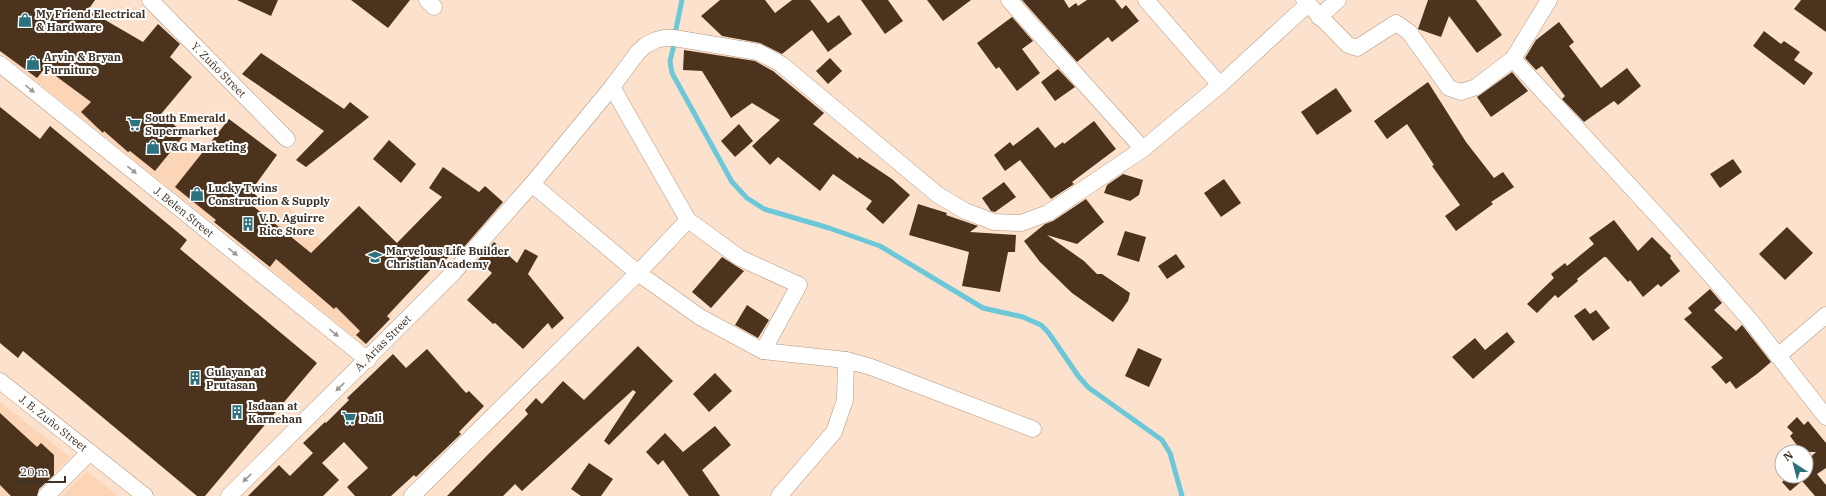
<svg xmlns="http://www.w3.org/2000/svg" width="1826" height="496" viewBox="0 0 1826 496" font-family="'IBM Plex Serif',serif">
	<rect width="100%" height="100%" fill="#fce2cd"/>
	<g fill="#fcd5b6">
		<polygon points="0,0 140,94 202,151 271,206 280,198 393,316 363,344 0,52"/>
		<polygon points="0,402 70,457 30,496 0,496"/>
		<polygon points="87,471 118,496 61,496"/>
	</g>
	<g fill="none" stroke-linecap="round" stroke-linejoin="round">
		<g stroke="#6cc7d9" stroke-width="5">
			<polyline points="676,29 682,0"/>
			<polyline points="674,45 670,61 672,73 732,182 747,198 764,209 829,228 880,246 983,308 1023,317 1041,325 1048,332 1079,377 1089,388 1162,440 1170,453 1182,496"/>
		</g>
	</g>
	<g fill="#4c331d">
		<polygon points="0,0 95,0 88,10 143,42 158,24 180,44 170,57 192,77 161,114 185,134 155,171 130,151 128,152 104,131 103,133 81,112 91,102 45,68 37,78 0,51"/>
		<polygon points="237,0 278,0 271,16"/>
		<polygon points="351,0 410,0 388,28"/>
		<polygon points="720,0 765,0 775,13 792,0 810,0 828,23 839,15 852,34 828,52 812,30 782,54 760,43 722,36 701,16"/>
		<polygon points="861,0 888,0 903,21 885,34"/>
		<polygon points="927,0 971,0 943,21"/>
		<polygon points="1022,0 1064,0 1069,8 1076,3 1078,6 1087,0 1115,0 1122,9 1126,5 1139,21 1112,42 1108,37 1077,62"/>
		<polygon points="1428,0 1476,0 1502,35 1477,53 1449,16 1441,37 1418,29"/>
		<polygon points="1801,0 1826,0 1826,32 1794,9"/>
		<polygon points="1012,17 1033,41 1022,49 1040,73 1017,91 999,67 996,69 977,43"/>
		<polygon points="1559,22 1574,42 1569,46 1601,88 1627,68 1641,86 1618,105 1614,101 1584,122 1562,99 1565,96 1542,66 1536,70 1525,58 1536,40"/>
		<polygon points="1764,31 1781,44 1784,41 1800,52 1794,60 1813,73 1804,85 1753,46"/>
		<polygon points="684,50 755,61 773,71 824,113 813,124 858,159 859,157 892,179 910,195 883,224 866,209 872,201 833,174 820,191 778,157 770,165 752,146 780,120 752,103 731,118 702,71 683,70"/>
		<polygon points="261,53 344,109 350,102 369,117 306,167 296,160 324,131 242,74"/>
		<polygon points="830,58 842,71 828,84 816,71"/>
		<polygon points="1058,69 1075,87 1055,101 1041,82"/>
		<polygon points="1512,72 1528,91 1491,117 1477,97"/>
		<polygon points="1428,82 1466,142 1494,178 1503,172 1514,187 1491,202 1493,204 1456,231 1445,216 1460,205 1432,166 1434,165 1407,124 1387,139 1374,121"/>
		<polygon points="1336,88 1352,111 1317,135 1301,112"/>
		<polygon points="0,107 40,139 50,126 187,240 180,249 317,363 205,496 197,496 23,351 18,358 0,343"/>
		<polygon points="229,119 277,155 251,191 258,197 252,205 311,253 359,206 397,243 442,197 429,188 443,167 479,192 485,186 503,202 464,247 462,244 457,248 436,270 433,267 387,316 390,319 366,344 356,335 360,331 336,307 334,309 276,259 270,267 214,222 216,220 175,187"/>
		<polygon points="1094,121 1116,149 1072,182 1074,184 1051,199 1020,160 1005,171 994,155 1010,142 1013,146 1038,127 1055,148 1063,142 1064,144"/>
		<polygon points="739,124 753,141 735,157 721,141"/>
		<polygon points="389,140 416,164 401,183 373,159"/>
		<polygon points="1733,159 1742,172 1720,188 1710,174"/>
		<polygon points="1123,174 1143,180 1139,195 1130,201 1104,193 1107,185"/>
		<polygon points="1224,179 1241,203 1221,217 1204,193"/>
		<polygon points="1004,182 1016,197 995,212 991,211 982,198"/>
		<polygon points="1086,199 1104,222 1077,244 1047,235 1084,261 1097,274 1102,274 1130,293 1128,301 1113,322 1072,293 1040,262 1024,241 1045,224 1053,221"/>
		<polygon points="918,204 947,213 946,215 978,226 970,232 1016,235 1015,252 1008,252 1000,292 962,286 969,252 909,235"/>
		<polygon points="1614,220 1638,251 1652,237 1671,256 1670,258 1680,271 1661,287 1658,284 1643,297 1630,280 1628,282 1606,257 1604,257 1577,279 1578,281 1558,298 1555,295 1537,313 1527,304 1554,278 1551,274 1565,263 1567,266 1594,244 1589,238"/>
		<polygon points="1787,227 1813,253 1785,280 1759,254"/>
		<polygon points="1125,231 1146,237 1139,262 1117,255"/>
		<polygon points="494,242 517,263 525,249 538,256 528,274 564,318 552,329 548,323 523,349 495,323 493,324 467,300 492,273 478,260"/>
		<polygon points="1176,254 1185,267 1167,279 1158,266"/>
		<polygon points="722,257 744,271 711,308 692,292"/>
		<polygon points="1710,289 1722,303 1714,310 1736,331 1742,325 1771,362 1757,374 1736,389 1730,381 1726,384 1711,367 1723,358 1684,319 1692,313 1688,308"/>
		<polygon points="747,305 769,320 758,338 735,325"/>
		<polygon points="1585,308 1590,314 1596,310 1610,328 1593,341 1574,316"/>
		<polygon points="1507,332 1515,342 1473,379 1452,357 1475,338 1485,350"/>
		<polygon points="638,346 673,381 609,445 604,441 636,392 633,390 522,491 515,484 503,496 447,496 528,414 525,410 536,398 542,404 563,381 584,400"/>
		<polygon points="1138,348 1162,359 1149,387 1125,376"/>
		<polygon points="427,349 466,393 469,391 484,406 459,432 461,434 416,477 414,475 391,496 355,496 347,487 368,468 344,442 322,463 339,480 323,496 248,496 279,465 290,476 313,453 303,443 325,422 326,423 349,400 347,398 393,354 406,368"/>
		<polygon points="715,373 732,391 709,412 693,394"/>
		<polygon points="0,413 37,447 41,443 54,455 54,475 39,489 37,496 11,496 0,485"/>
		<polygon points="1797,417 1804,425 1808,421 1826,443 1826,468 1817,474 1826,485 1826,496 1815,496 1802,481 1790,491 1782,482 1788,476 1806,476 1806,461 1816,452 1802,452 1790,436 1793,433 1787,427"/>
		<polygon points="715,426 731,445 702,470 720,496 689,496 663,460 658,465 646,452 665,433 683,452"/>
		<polygon points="589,463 613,479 601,496 581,496 571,489"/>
	</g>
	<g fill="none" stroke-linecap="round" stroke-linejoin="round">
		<defs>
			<g id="street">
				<path id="s1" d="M150,0L287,139"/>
				<polyline points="427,0 434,7"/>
				<polyline points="1009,0 1143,149"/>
				<polyline points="1146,0 1220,85"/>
				<polyline points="1304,0 1348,45 1357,48 1396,23 1409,32 1449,88 1461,92 1476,87 1513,59 1549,0"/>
				<polyline points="1319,17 1338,0"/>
				<polyline points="1513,59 1676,236 1750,320 1826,417"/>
				<path id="s2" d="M0,64L368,360"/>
				<polyline points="612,87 688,220 740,258 799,285 763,351"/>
				<polyline points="532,184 638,273 700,317 763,351 846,360 871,367 1033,429"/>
				<polyline points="1778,356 1826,315"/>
				<path id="s3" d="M0,381L145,496"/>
				<polyline points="46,496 90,452"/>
				<path id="s4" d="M229,496L454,272L532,184L612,87L638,52L646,45L656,40L664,38H674L758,52L781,64L938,195L965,211L994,222L1021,223L1048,213L1143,149L1220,85L1308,4"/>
				<polyline points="412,496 638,273 688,220"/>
				<polyline points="779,496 834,432 845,400 846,360"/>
			</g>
		</defs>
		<use href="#street" stroke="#b4967e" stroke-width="17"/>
		<use href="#street" stroke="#fff" stroke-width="16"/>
	</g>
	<defs><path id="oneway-solid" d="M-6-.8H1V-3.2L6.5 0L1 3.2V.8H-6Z"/></defs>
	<g fill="#9e9893">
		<use href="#oneway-solid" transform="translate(30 89) rotate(39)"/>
		<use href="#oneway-solid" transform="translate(132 170) rotate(39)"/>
		<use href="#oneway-solid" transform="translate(233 252) rotate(39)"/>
		<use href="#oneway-solid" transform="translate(334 333) rotate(39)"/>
		<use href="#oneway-solid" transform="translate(340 387) rotate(136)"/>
		<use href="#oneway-solid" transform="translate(247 478) rotate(136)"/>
	</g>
	<defs>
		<symbol id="shop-bare" viewBox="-9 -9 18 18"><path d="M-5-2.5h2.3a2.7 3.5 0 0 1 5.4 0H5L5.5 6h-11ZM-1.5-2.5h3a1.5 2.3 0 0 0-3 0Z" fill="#2b727f" stroke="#fff" stroke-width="2.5" paint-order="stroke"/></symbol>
		<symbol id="supermarket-bare" viewBox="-9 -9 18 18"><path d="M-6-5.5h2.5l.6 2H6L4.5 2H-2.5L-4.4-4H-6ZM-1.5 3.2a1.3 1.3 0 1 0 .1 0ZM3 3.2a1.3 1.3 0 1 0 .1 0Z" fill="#2b727f" stroke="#fff" stroke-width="2.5" paint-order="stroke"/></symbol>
		<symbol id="building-bare" viewBox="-9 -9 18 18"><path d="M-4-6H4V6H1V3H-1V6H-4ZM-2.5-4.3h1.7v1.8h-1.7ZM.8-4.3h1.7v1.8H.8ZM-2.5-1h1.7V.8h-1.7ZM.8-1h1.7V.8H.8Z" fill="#2b727f" stroke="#fff" stroke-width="2.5" paint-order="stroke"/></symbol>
		<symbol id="school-bare" viewBox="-9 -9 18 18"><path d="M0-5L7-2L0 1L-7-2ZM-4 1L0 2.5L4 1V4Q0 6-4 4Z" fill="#2b727f" stroke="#fff" stroke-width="2.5" paint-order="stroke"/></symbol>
	</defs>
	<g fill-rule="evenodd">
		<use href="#shop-bare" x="15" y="10" width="20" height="20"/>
		<use href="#shop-bare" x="23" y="53" width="20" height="20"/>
		<use href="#supermarket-bare" x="124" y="114" width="20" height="20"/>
		<use href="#shop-bare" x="143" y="137" width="20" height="20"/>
		<use href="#shop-bare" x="187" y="184" width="20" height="20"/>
		<use href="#building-bare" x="238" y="214" width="20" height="20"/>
		<use href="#school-bare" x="365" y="247" width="20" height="20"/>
		<use href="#building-bare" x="185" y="368" width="20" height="20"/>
		<use href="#building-bare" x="227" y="402" width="20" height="20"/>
		<use href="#supermarket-bare" x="339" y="408" width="20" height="20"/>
	</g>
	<g text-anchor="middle" stroke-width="4" stroke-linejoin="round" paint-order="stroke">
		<g font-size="11" font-weight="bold" fill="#3e3227" stroke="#fff" text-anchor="start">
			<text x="36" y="18">My Friend Electrical<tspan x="36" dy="13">&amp; Hardware</tspan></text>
			<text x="44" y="61">Arvin &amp; Bryan<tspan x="44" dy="13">Furniture</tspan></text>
			<text x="145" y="122">South Emerald<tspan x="145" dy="13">Supermarket</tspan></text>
			<text x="164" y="151">V&amp;G Marketing</text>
			<text x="208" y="192">Lucky Twins<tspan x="208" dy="13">Construction &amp; Supply</tspan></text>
			<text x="259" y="222">V.D. Aguirre<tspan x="259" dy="13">Rice Store</tspan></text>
			<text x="386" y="255">Marvelous Life Builder<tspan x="386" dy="13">Christian Academy</tspan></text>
			<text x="206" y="376">Gulayan at<tspan x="206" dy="13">Prutasan</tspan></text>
			<text x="248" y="410">Isdaan at<tspan x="248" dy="13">Karnehan</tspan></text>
			<text x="360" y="422">Dali</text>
		</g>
		<g font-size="11" fill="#3e3227" stroke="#fff">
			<text dy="4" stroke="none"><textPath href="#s1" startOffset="98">Y. Zuño Street</textPath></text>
			<text dy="4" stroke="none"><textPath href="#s2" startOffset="236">J. Belen Street</textPath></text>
			<text dy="4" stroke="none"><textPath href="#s4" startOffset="217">A. Arias Street</textPath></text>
			<text dy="4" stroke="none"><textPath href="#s3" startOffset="68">J. B. Zuño Street</textPath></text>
		</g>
	</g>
	<g transform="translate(1794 464) rotate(324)"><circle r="19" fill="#ffffff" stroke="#b2ada9"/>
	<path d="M0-3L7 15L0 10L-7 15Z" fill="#2b727f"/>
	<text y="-6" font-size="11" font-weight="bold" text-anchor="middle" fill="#3e3227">N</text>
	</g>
	<path d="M14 476v6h51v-6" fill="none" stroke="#3e3227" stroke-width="2"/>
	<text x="20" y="476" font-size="12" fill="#3e3227" stroke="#ffffff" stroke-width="3" paint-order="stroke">20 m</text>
</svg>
